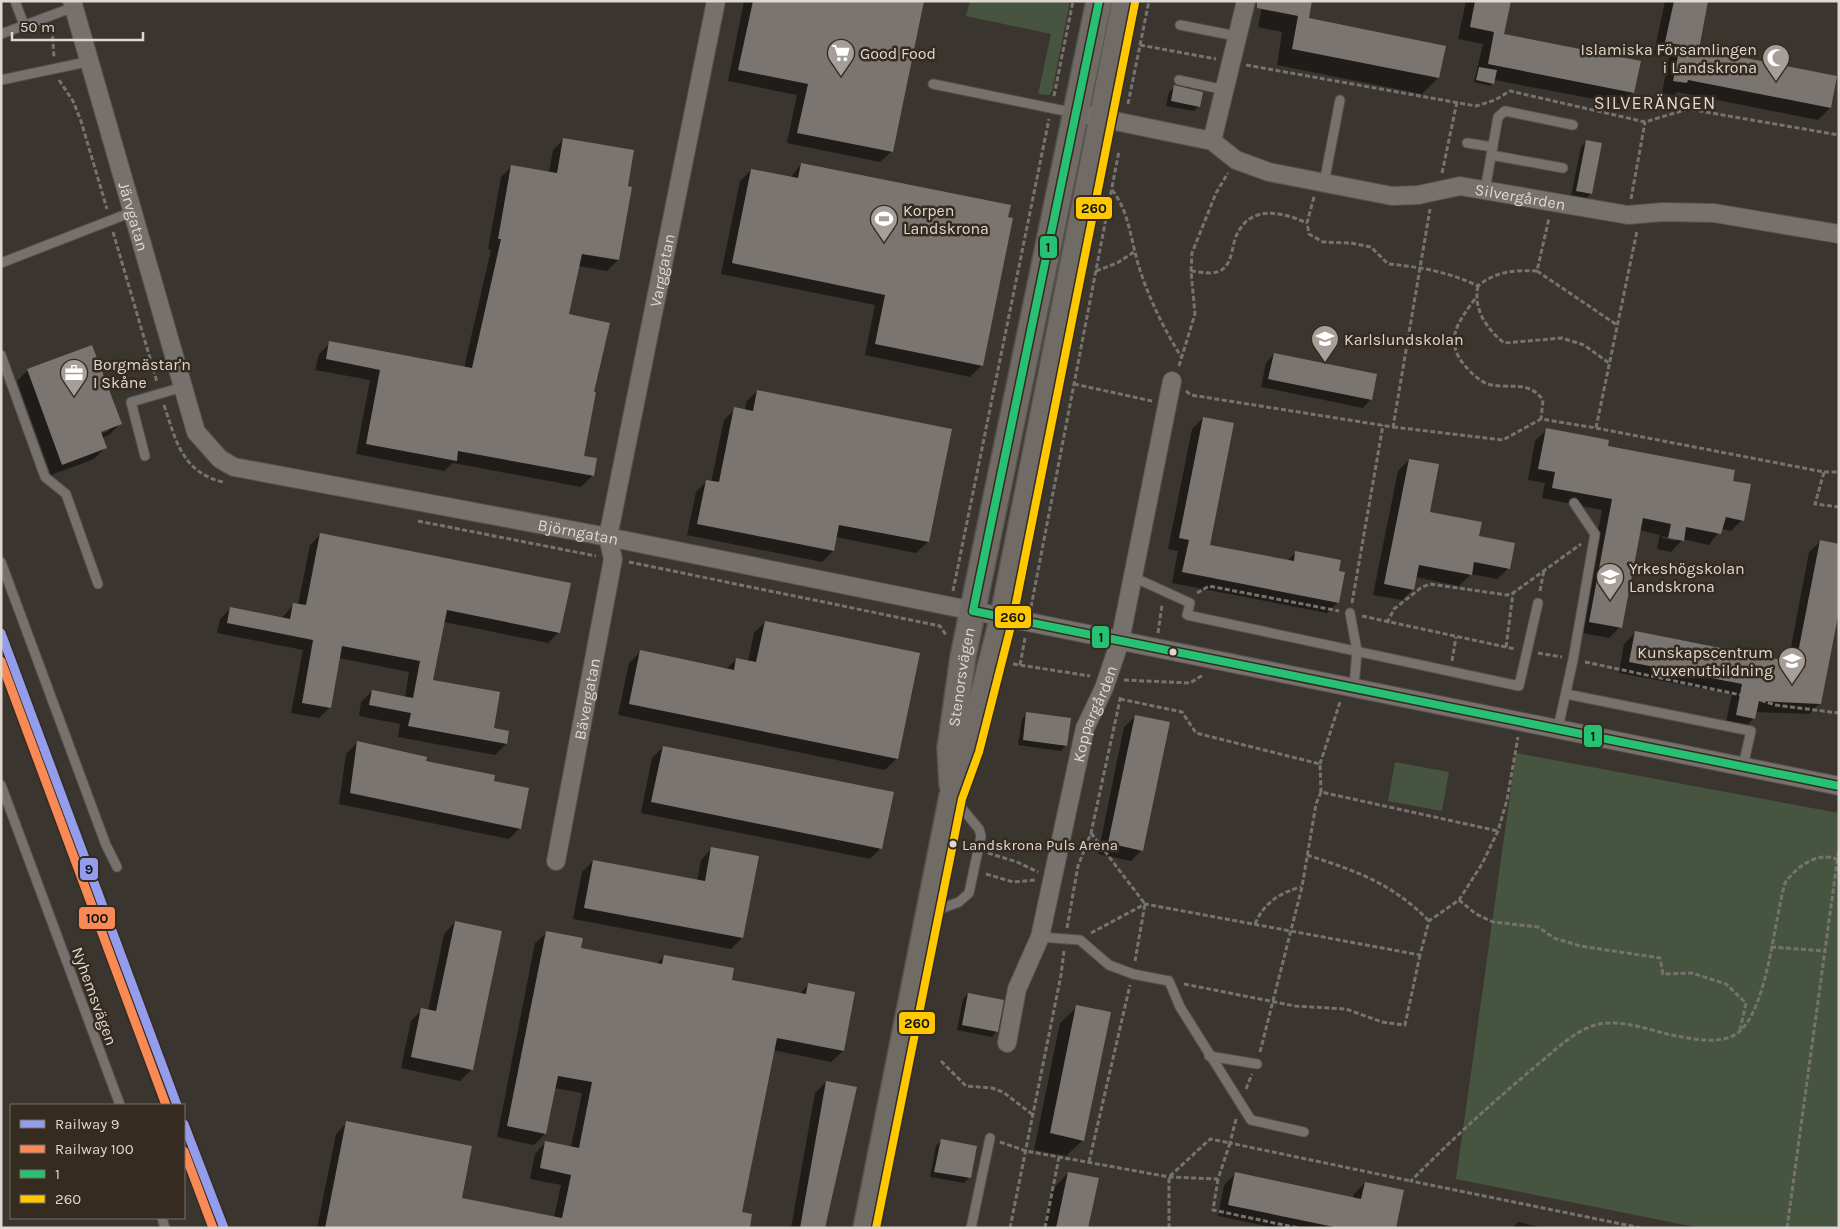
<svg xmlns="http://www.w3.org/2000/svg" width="1840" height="1229" viewBox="0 0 1840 1229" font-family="Karla,sans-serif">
	<rect width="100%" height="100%" fill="#3b3530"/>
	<g fill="#475440">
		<polygon points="970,1 1070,1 1052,91 1049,95 1038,94 1051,34 966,16"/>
		<polygon points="1516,753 1839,813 1839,1228 1700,1228 1456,1179"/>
		<polygon points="1395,762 1449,772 1442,811 1388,801"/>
	</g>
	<g fill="#0007" fill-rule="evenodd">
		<polygon points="744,1 922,1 892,151 880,162 787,143 797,95 728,81"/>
		<polygon points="1263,1 1307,19 1438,78 1422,94 1277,65 1282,32 1258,27"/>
		<polygon points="1466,1 1510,1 1503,35 1633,92 1621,104 1494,80 1491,86 1474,82 1483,44 1458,39"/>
		<polygon points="1665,1 1707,1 1697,50 1830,108 1818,120 1677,92 1674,95 1662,93 1669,57 1654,54"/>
		<polygon points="1175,87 1199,106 1194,111 1166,106 1169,92"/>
		<polygon points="564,139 626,187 618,260 607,271 578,266 567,315 593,393 583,457 596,459 592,476 581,487 453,463 444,471 356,454 370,380 315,370 319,354 330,343 464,368 491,250 488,249 501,177 512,166 549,173 553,150"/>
		<polygon points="1587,141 1591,193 1586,199 1571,196 1581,147"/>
		<polygon points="801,164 981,366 970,377 865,355 875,305 721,274 740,181 751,170 790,178"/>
		<polygon points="1274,354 1371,399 1363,408 1261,387 1266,363"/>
		<path d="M28,370L120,424L109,435L102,438L105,448L94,459L51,475L17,381ZM109,428V431L95,436L94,433Z"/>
		<polygon points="757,391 950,430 928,542 916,553 836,537 833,551 822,562 687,535 696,492 707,481 711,482 724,420 735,409 745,411 746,402"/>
		<polygon points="1203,418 1208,546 1287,561 1296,552 1338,572 1338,602 1327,613 1172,583 1178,551 1168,549 1192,429"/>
		<path d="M1546,430L1731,482L1742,520L1731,531L1721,529L1709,545L1683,539L1671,552L1657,549L1660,535L1639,530L1620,627L1609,638L1578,632L1602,510L1542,498L1545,483L1528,480L1535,441ZM1662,536L1676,539V541L1662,538Z"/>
		<polygon points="1409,460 1428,513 1478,537 1509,568 1497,579 1471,574 1459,586 1415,577 1413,589 1402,600 1373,595 1398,471"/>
		<polygon points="321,534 559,632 548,643 444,622 432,681 492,729 508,732 506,744 495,755 398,737 400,724 359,716 361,702 372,691 405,697 409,672 339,658 330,707 319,718 291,713 303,650 217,633 220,619 231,608 282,618 294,604 298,605 310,545"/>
		<polygon points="1820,542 1820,703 1809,714 1755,712 1754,718 1743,729 1725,726 1732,694 1619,673 1624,644 1635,633 1788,663 1809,552"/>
		<polygon points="765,622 918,654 896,759 885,770 618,715 629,663 640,652 726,669 737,659 748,661 754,633"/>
		<polygon points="1027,714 1066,745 1061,751 1018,745 1022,719"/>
		<polygon points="1136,716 1142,850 1131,861 1098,854 1124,727"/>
		<polygon points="357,743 493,782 520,828 509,839 339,804 346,754"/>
		<polygon points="663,747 881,848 870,859 641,813 652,758"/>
		<polygon points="712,848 742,938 731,949 573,919 582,872 593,861 697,881 701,860"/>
		<polygon points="455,922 471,1070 460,1081 401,1068 411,1021 422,1010 428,1011 444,934"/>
		<polygon points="547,932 579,949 656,964 665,956 731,981 799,994 809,984 854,993 843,1051 831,1062 773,1050 740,1213 748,1228 317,1228 336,1134 347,1122 461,1199 554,1217 561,1185 530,1179 535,1154 546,1142 571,1147 582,1093 554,1088 545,1134 534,1145 497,1137 535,943"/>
		<polygon points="968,994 997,1031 992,1037 957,1030 963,999"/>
		<polygon points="1077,1007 1083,1140 1066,1156 1034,1150 1060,1023"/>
		<polygon points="826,1082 824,1228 791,1228 815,1093"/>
		<polygon points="941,1141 969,1178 964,1183 930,1177 936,1146"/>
		<polygon points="1068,1173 1087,1228 1044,1228 1052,1190"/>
		<polygon points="1235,1174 1353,1198 1354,1194 1365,1183 1395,1228 1276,1228 1218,1216 1224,1185"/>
		<polygon points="1518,1222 1544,1228 1512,1228"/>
	</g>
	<g fill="#7a7570">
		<polygon points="753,1 924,1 893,152 797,133 808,84 738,70"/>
		<polygon points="1257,1 1312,1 1309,18 1446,46 1439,78 1292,49 1298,16 1257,8"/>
		<polygon points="1475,1 1511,1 1504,34 1641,61 1634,93 1488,64 1494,32 1470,27"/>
		<polygon points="1674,1 1708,1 1699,49 1837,76 1831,108 1688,80 1687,83 1673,81 1680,45 1665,42"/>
		<polygon points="1479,67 1497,70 1494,84 1476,80"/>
		<polygon points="1174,85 1203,92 1200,107 1171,101"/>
		<polygon points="563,138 634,150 628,186 632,187 619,260 582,254 569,314 610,323 594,392 596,392 584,456 597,458 594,476 458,451 457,461 366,444 380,370 326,359 329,341 472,368 501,239 498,239 511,165 557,173"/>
		<polygon points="1586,140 1602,143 1592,194 1576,191"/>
		<polygon points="801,163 1011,205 1008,217 1013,218 983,366 875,344 885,295 732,263 751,169 798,178"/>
		<polygon points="92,345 122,424 101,432 107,448 62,465 27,369"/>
		<polygon points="1274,353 1377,374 1372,400 1268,379"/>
		<polygon points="757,390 952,429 929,542 839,525 834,551 697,524 706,480 719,482 734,407 753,411"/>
		<polygon points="1203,417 1234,423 1210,545 1294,561 1295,551 1341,560 1339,571 1345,572 1339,603 1182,572 1189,540 1179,538"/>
		<polygon points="1546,428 1609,440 1608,446 1735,470 1733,481 1751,484 1744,521 1726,517 1721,534 1686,527 1684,541 1668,538 1671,524 1643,518 1622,628 1589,622 1612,499 1552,488 1555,472 1538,469"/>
		<polygon points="1409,459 1439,464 1430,512 1482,522 1479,536 1515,543 1510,569 1474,562 1472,575 1419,565 1414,590 1384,584"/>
		<polygon points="320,533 571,583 560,633 447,610 433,680 500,692 494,728 509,731 507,744 408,726 411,713 369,705 372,690 413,698 420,661 342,646 331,708 302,703 313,640 227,623 230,607 290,619 293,603 306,605"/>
		<polygon points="1820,540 1839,544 1839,611 1821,704 1759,701 1755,719 1736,715 1742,684 1629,662 1635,631 1796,663"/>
		<polygon points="765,621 920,653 898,759 629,704 640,650 734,670 736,658 756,662"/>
		<polygon points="1026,712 1071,718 1067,746 1023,740"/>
		<polygon points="1135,715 1170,722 1143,851 1108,843"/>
		<polygon points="357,741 427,757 426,761 495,775 494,781 529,788 521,829 350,793"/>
		<polygon points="663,746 894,792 882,849 651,802"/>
		<polygon points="711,847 759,856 743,938 584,908 593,860 705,881"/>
		<polygon points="455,921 502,931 473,1070 411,1057 421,1008 436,1011"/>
		<polygon points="546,931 583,938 581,948 662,964 664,955 734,968 732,980 806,994 808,983 855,992 844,1051 777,1038 742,1212 752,1214 750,1228 325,1228 346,1121 472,1146 462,1198 562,1218 571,1175 540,1168 545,1141 579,1148 592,1082 558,1076 546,1134 507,1126"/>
		<polygon points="968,993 1004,1000 998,1032 962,1025"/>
		<polygon points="1076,1005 1111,1012 1084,1141 1050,1133"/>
		<polygon points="826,1081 857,1087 825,1228 800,1228"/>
		<polygon points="941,1139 977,1146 971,1178 934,1172"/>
		<polygon points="1068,1172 1099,1178 1088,1228 1056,1228"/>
		<polygon points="1235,1172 1361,1199 1365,1182 1404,1190 1396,1228 1339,1228 1228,1205"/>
	</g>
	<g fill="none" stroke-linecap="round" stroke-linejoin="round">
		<defs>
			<g id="lane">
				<polyline points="15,1 24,25"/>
				<polyline points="1180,25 1236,36"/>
				<polyline points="1,34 74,7"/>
				<polyline points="1,80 91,61"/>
				<polyline points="1179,80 1225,90"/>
				<polyline points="933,84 1075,113"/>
				<polyline points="1467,143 1493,147"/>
				<polyline points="1491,155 1563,168"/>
				<polyline points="1324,183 1340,100"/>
				<polyline points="1485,190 1498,117 1505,111 1573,125"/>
				<polyline points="1,263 132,212"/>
				<polyline points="1,355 45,477 66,494 98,584"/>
				<polyline points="145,456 131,402 183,387"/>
				<polyline points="1,562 106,845 117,867"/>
				<polyline points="1133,577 1190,603 1187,615 1519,686 1538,603"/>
				<polyline points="1350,613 1357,651 1354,687"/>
				<polyline points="1566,694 1751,731 1743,766"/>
				<polyline points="1558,728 1573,660 1595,534 1574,503"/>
				<polyline points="1,785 120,1105"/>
				<polyline points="932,912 959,902 969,893 981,836 979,829 955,800"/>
				<polyline points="1040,937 1080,940 1109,965 1133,974 1169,981 1180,1007 1251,1120 1304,1132"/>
				<polyline points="1209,1056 1257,1064"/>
				<polyline points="162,1218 165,1228"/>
				<polyline points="971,1228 990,1138"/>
			</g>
			<g id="street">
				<path id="s1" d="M72,1L196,432L220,459L234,467L608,537L1839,786"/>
				<path id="s2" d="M1076,113L1212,141L1236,160L1269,172L1392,196L1418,195L1460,186L1628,215L1663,212L1714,213L1839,234"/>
				<polyline points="1212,141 1246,1"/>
				<path id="s3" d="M556,861L613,559L608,537L716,1"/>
				<path id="s4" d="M1007,1043L1017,989L1040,937L1085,728L1104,688L1120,641L1172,381"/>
			</g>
			<g id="secondary">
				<path id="s5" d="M952,784L950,748L963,657L1099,1"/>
				<polyline points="866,1228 952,796 969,750 1003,616 1125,1"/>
			</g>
		</defs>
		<use href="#lane" stroke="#57514d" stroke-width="11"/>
		<use href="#street" stroke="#57514d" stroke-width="20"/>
		<use href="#secondary" stroke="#57514d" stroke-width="28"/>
		<g stroke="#76736f" stroke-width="3" stroke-dasharray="5 2.5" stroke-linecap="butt">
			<polyline points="52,29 54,57"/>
			<polyline points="1140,45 1216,59"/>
			<polyline points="1246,65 1476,106 1495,100 1510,91 1645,122 1688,109 1839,135"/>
			<polyline points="59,80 73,101 81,121 107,209"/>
			<polyline points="1054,96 1073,1"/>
			<polyline points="1128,104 1149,1"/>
			<polyline points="1442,173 1457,102"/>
			<path d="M1112,190C1130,212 1131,244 1140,270C1150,301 1165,331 1182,358"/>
			<path d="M1314,197L1307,223L1309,234L1323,242L1351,243L1371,247L1388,264C1421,267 1449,272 1478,286C1496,271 1515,270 1537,271L1549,218"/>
			<polyline points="1631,199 1645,122"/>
			<polyline points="113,232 157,382"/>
			<polyline points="1096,271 1117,263 1134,252"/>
			<path d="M1191,271C1201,272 1216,276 1224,268C1232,261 1232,248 1235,239C1248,204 1280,211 1307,223"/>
			<polyline points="1537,271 1617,325"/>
			<path d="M1478,286C1473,309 1486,328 1504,343L1562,338L1584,345L1609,363"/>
			<path d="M1475,299C1458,322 1443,341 1466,367C1471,373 1480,381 1487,384C1509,390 1528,379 1543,400L1541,419"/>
			<polyline points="1179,366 1195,314 1191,271 1192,253 1216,193 1228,173"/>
			<polyline points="1074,384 1152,401"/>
			<polyline points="1186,391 1191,395 1393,427 1430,209"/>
			<path d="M164,405C176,441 182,472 223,482"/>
			<polyline points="1393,427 1503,440 1541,419 1596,428 1637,231"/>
			<polyline points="1596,428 1824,472 1815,504 1839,507"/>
			<polyline points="1824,472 1839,472"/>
			<polyline points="418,521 596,556"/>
			<polyline points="629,562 940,626 946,635"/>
			<polyline points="953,591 1049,119"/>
			<polyline points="1540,591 1544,570"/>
			<polyline points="1197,593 1209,586 1339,611"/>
			<polyline points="1352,603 1383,425"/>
			<polyline points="1031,607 1119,151"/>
			<polyline points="1362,616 1515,649"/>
			<polyline points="1387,623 1394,609 1422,587 1430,584 1507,595 1513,593 1581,544"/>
			<polyline points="1158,633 1162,605"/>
			<polyline points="1506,647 1513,593"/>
			<polyline points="1538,653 1562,657"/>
			<polyline points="1452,661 1456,637"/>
			<polyline points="1585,662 1755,698 1775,705 1839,713"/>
			<polyline points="1013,664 1090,676"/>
			<polyline points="1020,665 1025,638"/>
			<polyline points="1124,680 1190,683 1203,675"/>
			<polyline points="1120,699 1182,712 1196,733 1320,764 1321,792"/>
			<polyline points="1320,764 1340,702"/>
			<polyline points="1091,833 1145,904 1135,961"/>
			<polyline points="988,853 1017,862 1038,872"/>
			<path d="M1307,855C1356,871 1392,883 1429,921"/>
			<polyline points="986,874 1013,882 1036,880"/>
			<polyline points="1459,900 1476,914 1493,922 1538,927 1554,938 1580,946 1660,958 1663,974 1692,973 1726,984 1746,1003 1740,1030"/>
			<path d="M1255,924C1264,903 1279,893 1301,887"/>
			<polyline points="1067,928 1078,866 1091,833 1121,695"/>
			<polyline points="1091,933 1145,904 1420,955 1429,921 1459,900 1482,864 1498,831 1507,800 1518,737"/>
			<polyline points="1771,947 1825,951"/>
			<polyline points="1184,984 1295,1006 1346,1009 1382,1022 1405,1025 1420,955"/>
			<polyline points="1260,1052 1302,887 1316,804 1321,792 1498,831"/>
			<polyline points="941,1061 966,1086 992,1088 1003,1092 1033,1115"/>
			<polyline points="1246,1089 1252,1074"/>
			<polyline points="1236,1119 1230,1143 1411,1181"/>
			<polyline points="1000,1142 1026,1151 1169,1177 1218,1179 1230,1143 1210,1139 1169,1177 1169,1228"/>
			<polyline points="1089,1162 1130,985"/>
			<polyline points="1218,1179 1213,1210 1298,1228"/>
			<polyline points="1010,1228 1061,975 1064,951"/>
			<polyline points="1045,1228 1059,1157"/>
			<path d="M1641,1228L1411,1181C1451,1140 1493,1102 1537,1065C1553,1052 1572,1033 1592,1026C1616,1018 1644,1028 1667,1034C1687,1038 1723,1047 1740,1031C1768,1005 1774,921 1785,883C1796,867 1818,850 1839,860"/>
			<polyline points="1787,1228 1839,848"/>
		</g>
		<use href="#lane" stroke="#76716d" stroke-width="9"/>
		<use href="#street" stroke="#76716d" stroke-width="18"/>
		<use href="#secondary" stroke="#716b66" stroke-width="25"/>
		<defs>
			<polyline id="bus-1" points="1099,1 973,611 1839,786"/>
			<polyline id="bus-2" points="876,1228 962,799 979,752 1013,618 1135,3"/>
		</defs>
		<use href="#bus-1" stroke="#352b21" stroke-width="11"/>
		<use href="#bus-2" stroke="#352b21" stroke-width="11"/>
		<use href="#bus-1" stroke="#26c172" stroke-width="8"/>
		<use href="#bus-2" stroke="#fec900" stroke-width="8"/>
		<defs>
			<g id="rail-1">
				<polyline points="1,633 177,1105"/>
				<polyline points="184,1124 224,1228"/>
			</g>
			<g id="rail-2">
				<polyline points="1,661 166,1105"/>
				<polyline points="184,1151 213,1228"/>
			</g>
		</defs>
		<use href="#rail-1" stroke="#352b21" stroke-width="12"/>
		<use href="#rail-2" stroke="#352b21" stroke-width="12"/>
		<use href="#rail-1" stroke="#949deb" stroke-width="9"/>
		<use href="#rail-2" stroke="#f98a56" stroke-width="9"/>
	</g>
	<defs>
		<symbol id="supermarket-pin" viewBox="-11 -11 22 30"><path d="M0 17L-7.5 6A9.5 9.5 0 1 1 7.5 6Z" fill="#a69f99" stroke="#352b21"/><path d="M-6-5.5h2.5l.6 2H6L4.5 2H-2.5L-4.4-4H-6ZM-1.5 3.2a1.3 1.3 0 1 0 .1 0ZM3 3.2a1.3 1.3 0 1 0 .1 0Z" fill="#fff"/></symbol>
		<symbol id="mosque-pin" viewBox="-11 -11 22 30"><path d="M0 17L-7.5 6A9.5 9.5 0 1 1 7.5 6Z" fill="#a69f99" stroke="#352b21"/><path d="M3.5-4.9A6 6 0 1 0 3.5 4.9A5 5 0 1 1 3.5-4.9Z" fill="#fff"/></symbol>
		<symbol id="stadium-pin" viewBox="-11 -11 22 30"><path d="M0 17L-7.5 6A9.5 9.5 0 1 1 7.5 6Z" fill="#a69f99" stroke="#352b21"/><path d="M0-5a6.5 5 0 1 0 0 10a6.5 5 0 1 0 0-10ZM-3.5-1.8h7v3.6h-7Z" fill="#fff"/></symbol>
		<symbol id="school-pin" viewBox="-11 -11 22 30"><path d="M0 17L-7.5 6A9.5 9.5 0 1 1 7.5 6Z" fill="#a69f99" stroke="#352b21"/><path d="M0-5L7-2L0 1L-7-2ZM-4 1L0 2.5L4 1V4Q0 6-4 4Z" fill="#fff"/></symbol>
		<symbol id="office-pin" viewBox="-11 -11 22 30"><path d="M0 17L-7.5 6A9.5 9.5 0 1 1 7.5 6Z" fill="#a69f99" stroke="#352b21"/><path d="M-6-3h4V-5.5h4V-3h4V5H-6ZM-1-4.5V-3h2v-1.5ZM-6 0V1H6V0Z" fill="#fff"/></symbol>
		<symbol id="university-pin" viewBox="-11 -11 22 30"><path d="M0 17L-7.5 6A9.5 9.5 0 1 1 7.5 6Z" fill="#a69f99" stroke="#352b21"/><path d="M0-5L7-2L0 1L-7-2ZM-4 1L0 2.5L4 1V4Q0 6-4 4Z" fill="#fff"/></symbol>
	</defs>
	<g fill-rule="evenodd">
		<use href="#supermarket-pin" x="825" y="37" width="32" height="43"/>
		<use href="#mosque-pin" x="1760" y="42" width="32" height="43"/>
		<use href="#stadium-pin" x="868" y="203" width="32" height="43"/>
		<use href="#school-pin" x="1309" y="323" width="32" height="43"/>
		<use href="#office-pin" x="58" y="357" width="32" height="43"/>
		<use href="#university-pin" x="1594" y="561" width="32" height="43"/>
		<use href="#school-pin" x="1776" y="645" width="32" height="43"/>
	</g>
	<g fill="#dfd8d2" stroke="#352b21" stroke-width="2">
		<circle cx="1173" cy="652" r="4.5"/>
		<circle cx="953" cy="844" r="4.5"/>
	</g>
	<g text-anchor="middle" stroke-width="5" stroke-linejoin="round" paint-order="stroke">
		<g font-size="15" fill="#dfd8d2" stroke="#352b21" text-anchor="start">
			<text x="962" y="850">Landskrona Puls Arena</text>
		</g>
		<g font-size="16" fill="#dfd8d2" stroke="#352b21" text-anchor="start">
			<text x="1757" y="55" text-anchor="end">Islamiska Församlingen<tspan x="1757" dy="18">i Landskrona</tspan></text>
			<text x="860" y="59">Good Food</text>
			<text x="903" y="216">Korpen<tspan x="903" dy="18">Landskrona</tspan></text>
			<text x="1344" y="345">Karlslundskolan</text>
			<text x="93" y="370">Borgmästar'n<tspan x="93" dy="18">I Skåne</tspan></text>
			<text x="1629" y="574">Yrkeshögskolan<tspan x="1629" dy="18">Landskrona</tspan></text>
			<text x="1773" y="658" text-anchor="end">Kunskapscentrum<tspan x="1773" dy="18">vuxenutbildning</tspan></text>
		</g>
		<g font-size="16" fill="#dfd8d2" stroke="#352b21">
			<text dy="6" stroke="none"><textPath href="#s2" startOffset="460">Silvergården</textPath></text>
			<text dy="6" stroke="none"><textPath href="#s1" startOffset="224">Järvgatan</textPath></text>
			<text dy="6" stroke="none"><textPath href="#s3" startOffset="602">Varggatan</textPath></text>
			<text dy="6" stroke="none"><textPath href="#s1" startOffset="851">Björngatan</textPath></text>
			<text dy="6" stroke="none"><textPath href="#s5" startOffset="108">Stenorsvägen</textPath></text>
			<text dy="6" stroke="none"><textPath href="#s3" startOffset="165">Bävergatan</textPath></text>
			<text dy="6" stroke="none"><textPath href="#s4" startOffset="342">Koppargården</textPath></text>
			<text transform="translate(95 996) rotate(70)" y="6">Nyhemsvägen</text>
		</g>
		<g font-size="18" letter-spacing="1" fill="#dfd8d2" stroke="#352b21">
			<text x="1655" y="109">SILVERÄNGEN</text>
		</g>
	</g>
	<g stroke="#352b21" stroke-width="2">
		<rect x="1075" y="196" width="38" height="24" rx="5" fill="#fec900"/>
		<rect x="1039" y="235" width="19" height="24" rx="5" fill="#26c172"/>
		<rect x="994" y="605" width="38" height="24" rx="5" fill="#fec900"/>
		<rect x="1091" y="625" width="19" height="24" rx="5" fill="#26c172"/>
		<rect x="1583" y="724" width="20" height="24" rx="5" fill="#26c172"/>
		<rect x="79" y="857" width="20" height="24" rx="5" fill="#949deb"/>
		<rect x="78" y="906" width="38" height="24" rx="5" fill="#f98a56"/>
		<rect x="898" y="1011" width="38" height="24" rx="5" fill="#fec900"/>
	</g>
	<g font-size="14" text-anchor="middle" font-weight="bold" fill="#111">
		<text x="1094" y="213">260</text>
		<text x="1048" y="252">1</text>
		<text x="1013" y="622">260</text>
		<text x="1101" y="642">1</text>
		<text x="1593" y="741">1</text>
		<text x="89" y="874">9</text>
		<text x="97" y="923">100</text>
		<text x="917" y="1028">260</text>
	</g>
	<rect width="1840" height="1229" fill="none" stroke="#dfd8d2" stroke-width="5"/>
	<rect x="10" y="1104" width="175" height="115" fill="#352b21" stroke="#797068"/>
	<rect x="20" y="1120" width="25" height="8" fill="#949deb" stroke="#797068"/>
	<text x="55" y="1129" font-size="15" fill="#dfd8d2">Railway 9</text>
	<rect x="20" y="1145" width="25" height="8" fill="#f98a56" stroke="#797068"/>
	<text x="55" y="1154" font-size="15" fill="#dfd8d2">Railway 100</text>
	<rect x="20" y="1170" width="25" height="8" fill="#26c172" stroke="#797068"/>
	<text x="55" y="1179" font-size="15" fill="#dfd8d2">1</text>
	<rect x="20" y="1195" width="25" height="8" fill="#fec900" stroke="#797068"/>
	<text x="55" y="1204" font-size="15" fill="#dfd8d2">260</text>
	<path d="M12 32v8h131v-8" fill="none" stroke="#dfd8d2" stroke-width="2.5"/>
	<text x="20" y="32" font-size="15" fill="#dfd8d2" stroke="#352b21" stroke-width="4" paint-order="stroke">50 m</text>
</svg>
